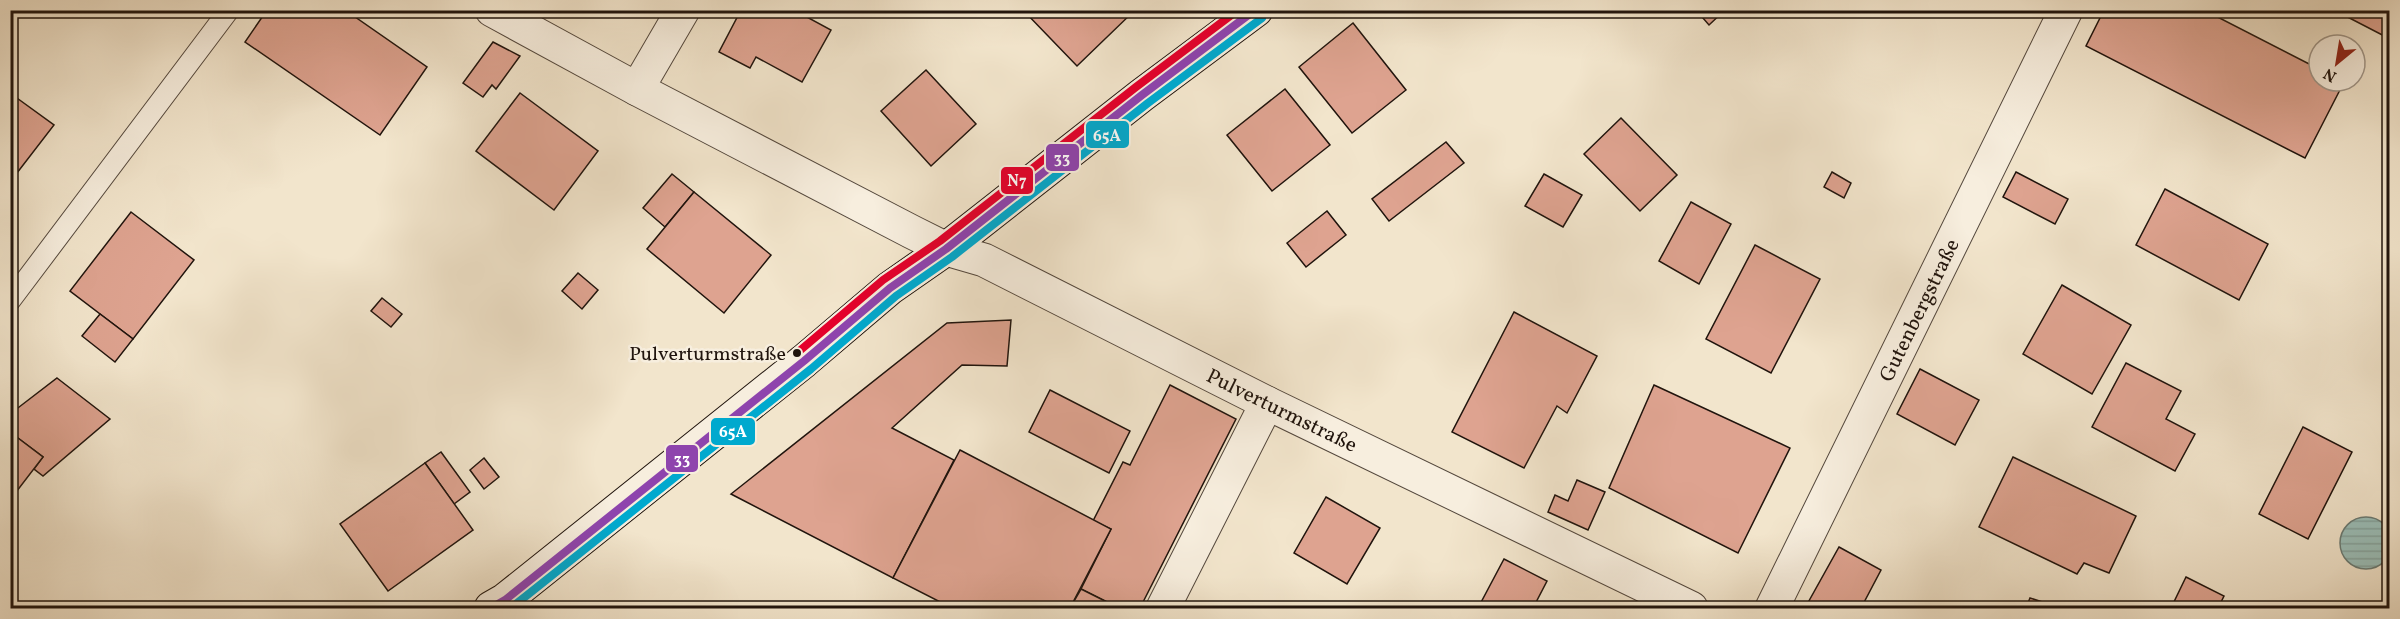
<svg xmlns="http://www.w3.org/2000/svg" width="2400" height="619" viewBox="0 0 2400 619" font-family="Vollkorn,serif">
	<defs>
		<pattern id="water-rules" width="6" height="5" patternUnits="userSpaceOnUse" patternTransform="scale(1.5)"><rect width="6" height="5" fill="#9bbfb9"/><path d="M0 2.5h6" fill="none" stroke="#85a39e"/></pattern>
	</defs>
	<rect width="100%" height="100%" fill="#f2e5cc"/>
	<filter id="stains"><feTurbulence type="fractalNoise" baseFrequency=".00333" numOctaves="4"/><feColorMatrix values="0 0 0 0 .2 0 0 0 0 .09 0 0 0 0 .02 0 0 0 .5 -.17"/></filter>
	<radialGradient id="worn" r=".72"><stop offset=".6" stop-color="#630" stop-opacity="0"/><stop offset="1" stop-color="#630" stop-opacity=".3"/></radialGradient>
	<circle fill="url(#water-rules)" stroke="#6a7b74" stroke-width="1.5" cx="2366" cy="543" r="26"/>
	<g fill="#dea390" stroke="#20140d" stroke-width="1.5">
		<polygon points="267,10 345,10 427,67 380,135 245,42"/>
		<polygon points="741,10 794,10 831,30 802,82 756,57 750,68 719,52"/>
		<polygon points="1023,10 1134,10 1134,11 1077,66"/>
		<polygon points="1696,10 1725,10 1709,25"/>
		<polygon points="2104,10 2204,10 2319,69 2319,81 2344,82 2305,158 2086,46"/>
		<polygon points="2334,10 2390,10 2390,39"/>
		<polygon points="1353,23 1406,90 1352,133 1299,67"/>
		<polygon points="493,42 520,56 496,89 492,85 483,97 463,83"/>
		<polygon points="926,70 976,124 931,166 881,111"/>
		<polygon points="1285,89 1330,145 1272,191 1227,135"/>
		<polygon points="10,93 54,125 10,182"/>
		<polygon points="520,93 598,151 554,210 476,151"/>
		<polygon points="1621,118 1677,175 1640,211 1584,154"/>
		<polygon points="1446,142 1464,163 1389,221 1372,199"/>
		<polygon points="1832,172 1851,183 1844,198 1824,187"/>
		<polygon points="2016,172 2068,199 2055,224 2003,197"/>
		<polygon points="672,174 694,192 665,227 643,208"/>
		<polygon points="1544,174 1582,195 1563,227 1525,206"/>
		<polygon points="2165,189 2268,244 2239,300 2136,245"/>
		<polygon points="694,192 771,255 724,313 647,249"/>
		<polygon points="1691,202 1731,224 1699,284 1659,261"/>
		<polygon points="1327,211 1346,235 1306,267 1287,243"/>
		<polygon points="131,212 194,260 133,339 70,291"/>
		<polygon points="1755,245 1820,279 1771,373 1706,339"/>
		<polygon points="578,273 598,290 582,309 562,291"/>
		<polygon points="2062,285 2131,325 2092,394 2023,354"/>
		<polygon points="382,298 402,314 391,327 371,311"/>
		<polygon points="1514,312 1597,356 1567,413 1557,406 1524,468 1452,432"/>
		<polygon points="100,314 133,339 115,362 82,336"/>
		<polygon points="1011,320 1007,366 962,365 892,428 954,460 893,578 731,494 947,323"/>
		<polygon points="2126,363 2181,391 2166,419 2195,434 2175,471 2092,427"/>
		<polygon points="1920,369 1979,400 1955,445 1897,414"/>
		<polygon points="57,378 110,419 43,476 34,469 43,457 10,432 10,414"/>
		<polygon points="1170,385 1236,419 1140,608 1119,608 1081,589 1111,529 1093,521 1123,462 1130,465"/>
		<polygon points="1654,385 1790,448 1738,553 1609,488"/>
		<polygon points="1050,390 1130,431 1109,473 1029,432"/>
		<polygon points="2303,427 2352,452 2308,539 2259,514"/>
		<polygon points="10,432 43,457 10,500"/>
		<polygon points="960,450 1111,529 1070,608 952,608 893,578"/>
		<polygon points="441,452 470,492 454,504 425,463"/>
		<polygon points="2013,457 2136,516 2109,573 2084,563 2077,574 1979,527"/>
		<polygon points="484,458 499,477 484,489 470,470"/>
		<polygon points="425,463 473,530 388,591 340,524"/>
		<polygon points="1577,480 1605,492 1588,530 1548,512 1555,495 1568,501"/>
		<polygon points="1326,497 1380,528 1347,584 1294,553"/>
		<polygon points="1839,547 1881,570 1861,608 1805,608"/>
		<polygon points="1504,559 1547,581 1533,608 1478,608"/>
		<polygon points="2186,577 2224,596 2218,608 2171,608"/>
		<polygon points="1081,589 1119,608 1070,608"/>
		<polygon points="2030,598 2061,608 2026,608"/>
	</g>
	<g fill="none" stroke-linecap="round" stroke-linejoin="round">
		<defs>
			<polyline id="service" points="10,301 229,10"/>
			<g id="minor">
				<polyline points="492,10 637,89 912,232 946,249 984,260 1267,403 1691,608"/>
				<polyline points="637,89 683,10"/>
				<polyline points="1163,608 1267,403"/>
				<polyline points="1772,608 2066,10"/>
			</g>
			<polyline id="secondary" points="491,608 505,600 804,361 890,288 946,249 1142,95 1256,10"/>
		</defs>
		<use href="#service" stroke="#54483d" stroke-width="22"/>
		<use href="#minor" stroke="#54483d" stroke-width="35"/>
		<use href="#secondary" stroke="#20140d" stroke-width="35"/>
		<use href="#service" stroke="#f7eede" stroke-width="20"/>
		<use href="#minor" stroke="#f7eede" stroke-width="33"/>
		<use href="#secondary" stroke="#f7eede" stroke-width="33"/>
		<defs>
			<polyline id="bus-1" points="491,608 505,600 804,361 890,288 946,249 1142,95 1255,10"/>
			<polyline id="bus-2" points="511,608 811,369 896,296 952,257 1148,103 1262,18"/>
			<polyline id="bus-3" points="797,353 883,280 940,241 1136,87 1238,10"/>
		</defs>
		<use href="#bus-1" stroke="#f7eede" stroke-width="12"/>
		<use href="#bus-2" stroke="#f7eede" stroke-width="12"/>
		<use href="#bus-3" stroke="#f7eede" stroke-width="12"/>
		<use href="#bus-1" stroke="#8e44ad" stroke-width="8"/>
		<use href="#bus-2" stroke="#00a9ce" stroke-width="8"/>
		<use href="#bus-3" stroke="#e4002b" stroke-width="8"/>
	</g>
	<circle fill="#20140d" stroke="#f7eede" stroke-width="2" cx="797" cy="353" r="5"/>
	<g text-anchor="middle" stroke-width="5" stroke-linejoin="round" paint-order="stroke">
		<g font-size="20" fill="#20140d" stroke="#f7eede" text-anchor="end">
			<text x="786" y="360">Pulverturmstraße</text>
		</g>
		<g font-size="21" fill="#20140d" stroke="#f7eede">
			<text transform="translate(1919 310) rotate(-64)" y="7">Gutenbergstraße</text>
			<text transform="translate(1282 410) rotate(26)" y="7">Pulverturmstraße</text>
		</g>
	</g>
	<g stroke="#f7eede" stroke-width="2">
		<rect x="1085" y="120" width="45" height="29" rx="6" fill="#00a9ce"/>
		<rect x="1045" y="143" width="35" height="29" rx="6" fill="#8e44ad"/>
		<rect x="1000" y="166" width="34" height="29" rx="6" fill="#e4002b"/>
		<rect x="710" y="417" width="46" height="29" rx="6" fill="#00a9ce"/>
		<rect x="665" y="444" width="34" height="29" rx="6" fill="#8e44ad"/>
	</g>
	<g font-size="16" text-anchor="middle" font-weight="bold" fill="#fff">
		<text x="1107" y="141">65A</text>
		<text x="1062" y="163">33</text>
		<text x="1017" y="186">N7</text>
		<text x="733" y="437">65A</text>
		<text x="682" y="464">33</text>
	</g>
	<rect width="2400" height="619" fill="none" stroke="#f2e5cc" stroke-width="36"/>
	<rect x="12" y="12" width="2376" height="595" fill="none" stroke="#20140d" stroke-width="3"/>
	<rect x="18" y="18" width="2364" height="583" fill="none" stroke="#20140d" stroke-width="1.5"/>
	<g transform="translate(2337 63) rotate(210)"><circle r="28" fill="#f7eede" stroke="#a1978a" stroke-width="1.5"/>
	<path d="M0-4.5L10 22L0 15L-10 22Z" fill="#8f2418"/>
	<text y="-9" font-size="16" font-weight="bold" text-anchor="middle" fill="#20140d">N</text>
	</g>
	<rect width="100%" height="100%" filter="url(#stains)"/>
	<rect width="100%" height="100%" fill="url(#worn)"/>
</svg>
